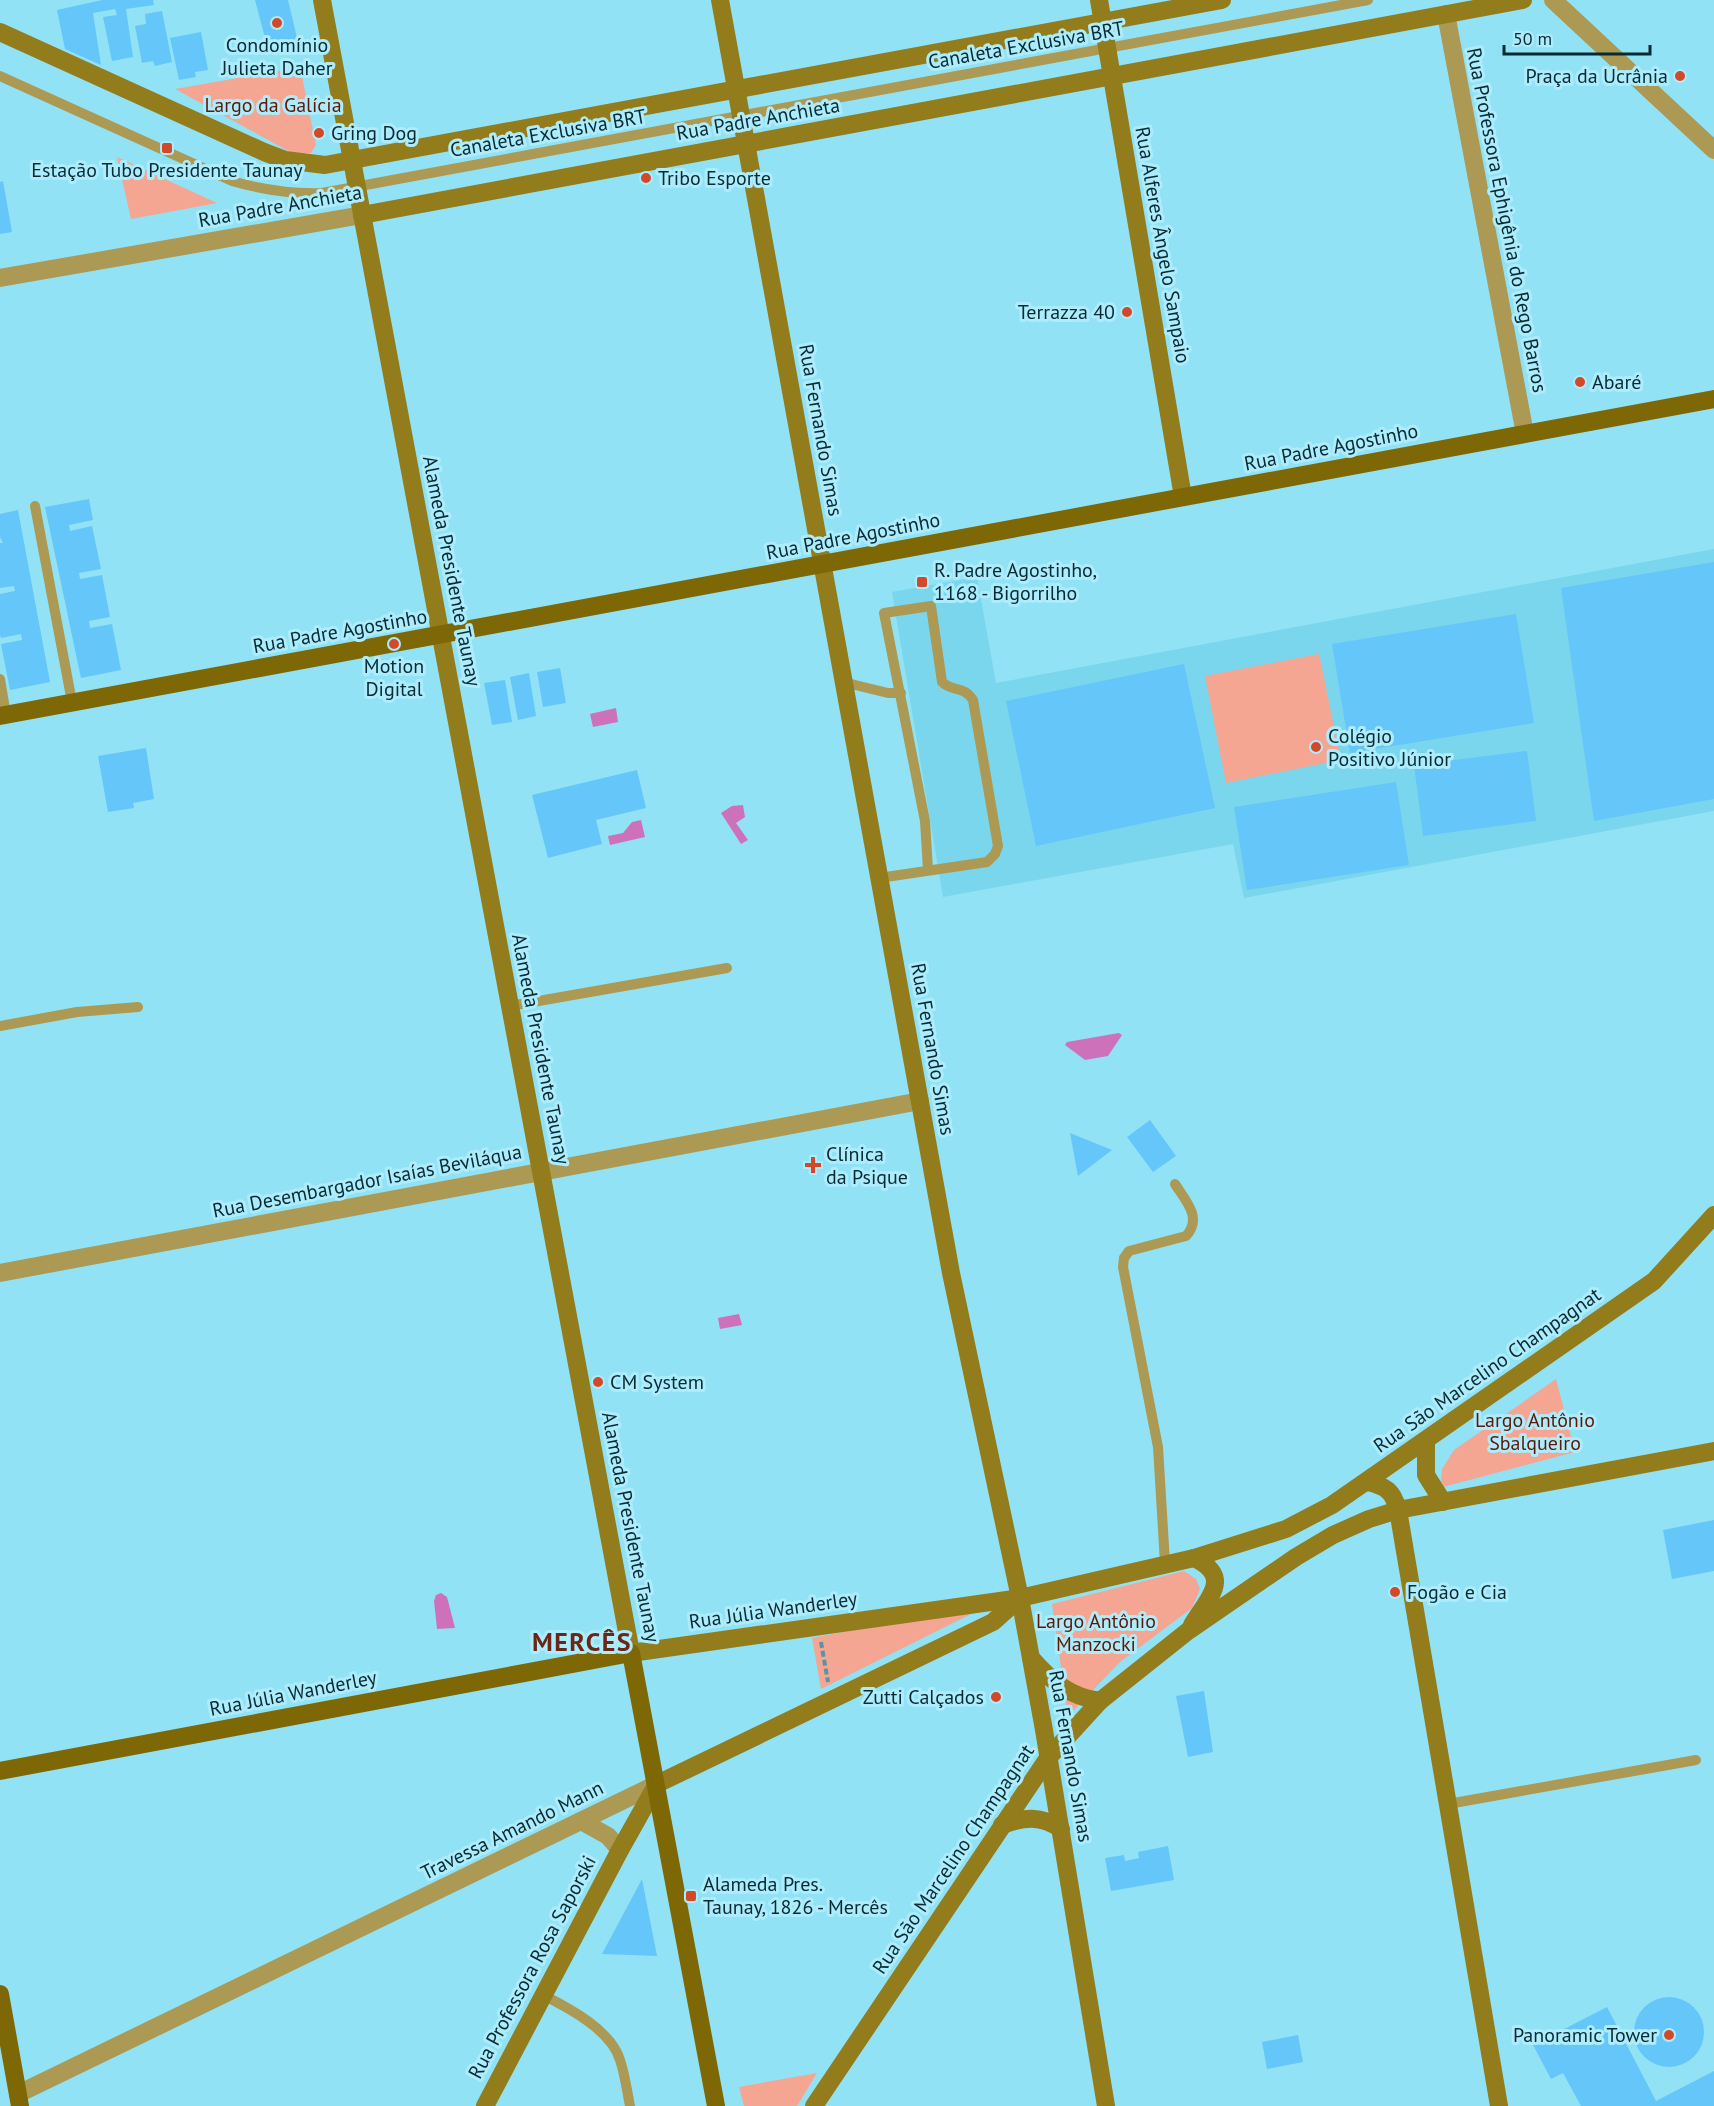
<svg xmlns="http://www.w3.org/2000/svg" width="1714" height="2106" viewBox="0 0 1714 2106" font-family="'PT Sans',sans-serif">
	<rect width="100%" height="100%" fill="#91e2f5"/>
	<polygon fill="#7ad6ec" points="1714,549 1714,811 1244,898 1233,844 943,897 892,592 977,577 996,683"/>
	<g fill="#f4a692">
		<polygon points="300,67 316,145 311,153 292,153 175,89"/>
		<polygon points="117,157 217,203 131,219"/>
		<polygon points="1319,654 1341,760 1226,783 1205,676"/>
		<polygon points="1556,1379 1575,1452 1443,1487 1441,1480 1442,1469 1454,1450"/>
		<polygon points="1184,1571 1196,1579 1200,1589 1192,1608 1120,1662 1068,1716 1052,1604"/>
		<polygon points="991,1604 821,1689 812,1638"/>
		<polygon points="817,2073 797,2106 744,2106 739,2087"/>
	</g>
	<g fill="#cd71bb">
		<polygon points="616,708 618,722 593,727 590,714"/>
		<polygon points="743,805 745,817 736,823 748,840 741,844 721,813 732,806"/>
		<polygon points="641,820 645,837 610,845 608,836 623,833 632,822"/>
		<polygon points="1119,1033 1122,1035 1108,1056 1085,1060 1065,1045 1067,1042"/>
		<polygon points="739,1314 742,1325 720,1329 718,1318"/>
		<polygon points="441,1593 447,1597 455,1628 437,1629 434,1601 436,1595"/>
	</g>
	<g fill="#65c6fa">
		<polygon points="102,0 153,0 154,5 126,9 133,57 112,61 103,17 117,15 115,9 93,13 101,65 65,49 57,10"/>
		<polygon points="255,0 288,0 299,46 269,53"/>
		<polygon points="162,11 172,62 155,66 153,61 142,63 135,26 146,24 145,14"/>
		<polygon points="201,32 208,70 195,72 196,77 179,80 170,38"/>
		<polygon points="3,181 12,232 0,234 0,182"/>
		<polygon points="89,499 93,520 69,525 70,531 92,526 101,569 79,573 80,579 102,575 110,617 89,621 90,628 112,624 121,670 81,678 45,507"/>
		<polygon points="18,510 50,682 10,690 1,644 22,640 21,634 1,638 0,635 0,594 15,591 14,586 0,588 0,543 3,543 0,537 0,514"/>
		<polygon points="1714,562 1714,799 1594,821 1561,588"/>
		<polygon points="1516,614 1534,723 1350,753 1332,644"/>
		<polygon points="1184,664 1215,808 1036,846 1006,701"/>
		<polygon points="560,668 566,703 543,707 537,672"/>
		<polygon points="529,673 536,716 518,720 510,677"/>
		<polygon points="505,680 512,722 492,725 484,683"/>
		<polygon points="146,748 154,799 133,803 134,808 108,812 98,756"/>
		<polygon points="1527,751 1536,821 1423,836 1414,765"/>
		<polygon points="637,770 646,808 596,820 602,844 548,858 532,795"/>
		<polygon points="1396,782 1409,865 1247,890 1234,807"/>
		<polygon points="1150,1120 1176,1156 1153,1172 1127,1137"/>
		<polygon points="1070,1133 1112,1150 1078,1176"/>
		<polygon points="1714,1520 1714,1571 1672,1579 1663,1530"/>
		<polygon points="1204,1691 1213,1752 1188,1757 1176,1696"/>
		<polygon points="1168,1846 1174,1880 1111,1891 1105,1858 1124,1855 1125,1861 1139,1858 1138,1852"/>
		<polygon points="642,1879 657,1956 602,1954"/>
		<circle cx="1669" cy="2032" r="35"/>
		<polygon points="1607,2007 1656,2101 1714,2071 1714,2106 1581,2106 1563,2073 1551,2079 1533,2045"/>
		<polygon points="1298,2035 1303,2062 1267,2069 1262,2042"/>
	</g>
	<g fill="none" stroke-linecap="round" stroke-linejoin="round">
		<polyline stroke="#5795a3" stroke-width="4" stroke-dasharray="6 3" stroke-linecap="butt" points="821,1642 828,1682"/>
		<g stroke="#ac9953" stroke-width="10">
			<path d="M0,76L232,181C263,190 290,194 322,193L1368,0"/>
			<polyline points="35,506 72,702"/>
			<polyline points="0,679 6,715"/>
			<polyline points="843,682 888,693 901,693"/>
			<path d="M879,878L987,862L995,854L998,846L973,700C963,685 952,692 942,682L931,606L884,613L925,821L928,870"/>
			<polyline points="510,1006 727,968"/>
			<polyline points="0,1026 77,1012 138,1007"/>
			<path d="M1165,1563L1158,1447L1123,1267L1124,1258L1129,1251L1186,1236C1203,1218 1185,1200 1175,1184"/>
			<polyline points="1448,1804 1696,1760"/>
			<path d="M543,1995C569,2008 611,2030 620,2060C625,2075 627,2091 630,2106"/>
		</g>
		<g stroke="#ac9953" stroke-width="18">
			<polyline points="1553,0 1714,150"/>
			<polyline points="1446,14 1525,434"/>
			<polyline points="0,278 362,215"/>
			<polyline points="0,1273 920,1101"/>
			<polyline points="581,1821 608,1836 620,1850"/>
			<polyline points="18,2094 657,1784"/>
		</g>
		<g stroke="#937c1b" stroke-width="18">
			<polyline points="322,0 631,1653 1020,1598 1194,1558 1286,1529 1332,1505 1654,1281 1714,1215"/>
			<polyline points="720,0 951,1273 1020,1598 1044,1730 1106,2106"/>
			<polyline points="1099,0 1183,497"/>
			<polyline points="0,32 264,152 285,160 325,165 1222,0"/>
			<polyline points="362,215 1523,0"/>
			<polyline points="1426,1441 1426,1475 1443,1502"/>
			<path d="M1367,1482C1386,1486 1393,1491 1398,1510L1499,2106"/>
			<path d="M1192,1625C1209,1597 1233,1577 1194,1558"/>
			<path d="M1031,1658C1051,1681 1070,1697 1100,1701"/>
			<path d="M1002,1825C1024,1817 1041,1815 1061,1829"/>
			<polyline points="485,2106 620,1850 657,1784 993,1622 1020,1598"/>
			<polyline points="814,2106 1048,1758 1100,1701 1188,1631 1296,1557 1333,1535 1369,1519 1398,1510 1714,1451"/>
		</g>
		<g stroke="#7d6805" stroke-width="18">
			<polyline points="0,716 1714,399"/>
			<polyline points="0,1771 631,1653 716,2106"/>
			<polyline points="0,1994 20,2106"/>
		</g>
	</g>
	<g fill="#d34927" stroke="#adecfc" stroke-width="2">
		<circle cx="277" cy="23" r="6"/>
		<circle cx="1680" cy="76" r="6"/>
		<circle cx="319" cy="133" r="6"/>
		<rect x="161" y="142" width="12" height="12" rx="3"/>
		<circle cx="646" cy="178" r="6"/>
		<circle cx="1127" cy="312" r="6"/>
		<circle cx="1580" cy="382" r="6"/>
		<rect x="916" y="576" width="12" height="12" rx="3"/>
		<circle cx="394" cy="644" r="6"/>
		<circle cx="1316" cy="747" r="6"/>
		<path d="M810 1156h6v6h6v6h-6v6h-6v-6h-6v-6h6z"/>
		<circle cx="598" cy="1382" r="6"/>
		<circle cx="1395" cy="1592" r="6"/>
		<circle cx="996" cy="1697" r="6"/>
		<rect x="685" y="1890" width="12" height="12" rx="3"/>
		<circle cx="1669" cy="2035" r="6"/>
	</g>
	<g text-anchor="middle" stroke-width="6" stroke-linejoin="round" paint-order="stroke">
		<g font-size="20" fill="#072b32" stroke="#adecfc" text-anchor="start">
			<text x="277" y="52" text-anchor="middle">Condomínio<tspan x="277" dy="23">Julieta Daher</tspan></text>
			<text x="1668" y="83" text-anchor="end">Praça da Ucrânia</text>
			<text x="331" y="140">Gring Dog</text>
			<text x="167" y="177" text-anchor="middle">Estação Tubo Presidente Taunay</text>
			<text x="658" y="185">Tribo Esporte</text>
			<text x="1115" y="319" text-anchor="end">Terrazza 40</text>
			<text x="1592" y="389">Abaré</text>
			<text x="934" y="577">R. Padre Agostinho,<tspan x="934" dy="23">1168 - Bigorrilho</tspan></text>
			<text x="394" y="673" text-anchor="middle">Motion<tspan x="394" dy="23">Digital</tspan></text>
			<text x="1328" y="743">Colégio<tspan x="1328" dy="23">Positivo Júnior</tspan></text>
			<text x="826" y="1161">Clínica<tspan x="826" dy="23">da Psique</tspan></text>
			<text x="610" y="1389">CM System</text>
			<text x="1407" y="1599">Fogão e Cia</text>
			<text x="984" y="1704" text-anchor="end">Zutti Calçados</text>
			<text x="703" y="1891">Alameda Pres.<tspan x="703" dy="23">Taunay, 1826 - Mercês</tspan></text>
			<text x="1657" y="2042" text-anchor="end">Panoramic Tower</text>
		</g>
		<g font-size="20" fill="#072b32" stroke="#adecfc">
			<text transform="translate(1026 45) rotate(-10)" y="7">Canaleta Exclusiva BRT</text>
			<text transform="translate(758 119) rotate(-10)" y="7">Rua Padre Anchieta</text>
			<text transform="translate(548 133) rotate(-10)" y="7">Canaleta Exclusiva BRT</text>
			<text transform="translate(280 206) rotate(-10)" y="7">Rua Padre Anchieta</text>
			<text transform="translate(1507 220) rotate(79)" y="7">Rua Professora Ephigênia do Rego Barros</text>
			<text transform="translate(1163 245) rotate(80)" y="7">Rua Alferes Ângelo Sampaio</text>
			<text transform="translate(821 430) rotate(80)" y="7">Rua Fernando Simas</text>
			<text transform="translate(1331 447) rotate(-11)" y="7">Rua Padre Agostinho</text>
			<text transform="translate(853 536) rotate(-11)" y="7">Rua Padre Agostinho</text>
			<text transform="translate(452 571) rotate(79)" y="7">Alameda Presidente Taunay</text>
			<text transform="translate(340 631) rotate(-10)" y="7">Rua Padre Agostinho</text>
			<text transform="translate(541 1049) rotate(79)" y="7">Alameda Presidente Taunay</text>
			<text transform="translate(933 1049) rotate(80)" y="7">Rua Fernando Simas</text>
			<text transform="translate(367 1181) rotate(-11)" y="7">Rua Desembargador Isaías Beviláqua</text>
			<text transform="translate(1487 1370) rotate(-35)" y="7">Rua São Marcelino Champagnat</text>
			<text transform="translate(631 1527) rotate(79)" y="7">Alameda Presidente Taunay</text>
			<text transform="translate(773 1610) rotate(-8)" y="7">Rua Júlia Wanderley</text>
			<text transform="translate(293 1693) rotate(-11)" y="7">Rua Júlia Wanderley</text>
			<text transform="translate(1071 1756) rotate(80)" y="7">Rua Fernando Simas</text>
			<text transform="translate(512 1830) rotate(-26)" y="7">Travessa Amando Mann</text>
			<text transform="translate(953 1859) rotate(-56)" y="7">Rua São Marcelino Champagnat</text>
			<text transform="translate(532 1967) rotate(-62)" y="7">Rua Professora Rosa Saporski</text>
		</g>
		<g font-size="20" fill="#5f1806" stroke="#adecfc">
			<text x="273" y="112">Largo da Galícia</text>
			<text x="1535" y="1427">Largo Antônio<tspan x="1535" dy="23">Sbalqueiro</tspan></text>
			<text x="1096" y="1628">Largo Antônio<tspan x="1096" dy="23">Manzocki</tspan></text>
		</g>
		<g font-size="26" font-weight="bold" letter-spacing="1.5" fill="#6a2717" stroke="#adecfc">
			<text x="582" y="1651">MERCÊS</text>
		</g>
	</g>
	<path d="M1504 45v9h146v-9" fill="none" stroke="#072b32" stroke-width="3"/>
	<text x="1513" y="45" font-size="18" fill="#072b32" stroke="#adecfc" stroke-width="4.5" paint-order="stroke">50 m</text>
</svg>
